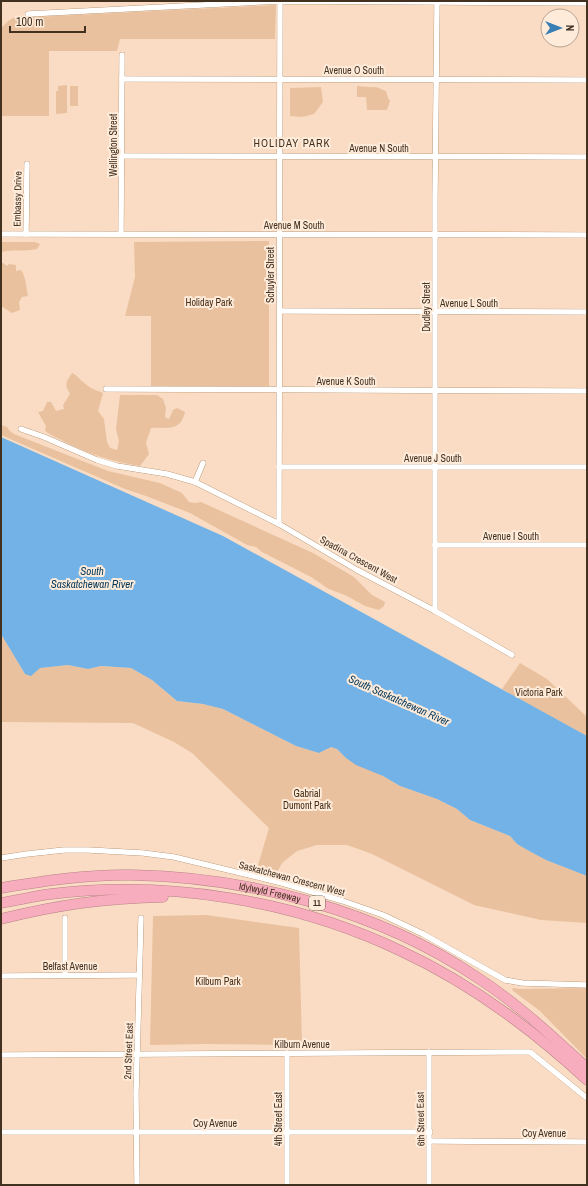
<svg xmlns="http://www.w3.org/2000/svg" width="588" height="1186" viewBox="0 0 588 1186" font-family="'Archivo Narrow',sans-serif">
	<rect width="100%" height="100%" fill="#f9dcc3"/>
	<g fill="#e9c19e">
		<polygon points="276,5 275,39 120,39 117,51 49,51 49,116 1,116 1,28 8,21 13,18"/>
		<polygon points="67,85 67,113 56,114 56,91 58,91 58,86"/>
		<rect x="70" y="86" width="8" height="20"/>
		<path d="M357,86C362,86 372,88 376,87L386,91L388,98L390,101L387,110H367L366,97H357Z"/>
		<polygon points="321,87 323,102 314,114 302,117 290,116 290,88"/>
		<polygon points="269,241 269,386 151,386 151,316 125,316 135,277 134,242"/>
		<path d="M1,242H35L40,244L37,249C25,252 13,249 1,252Z"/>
		<path d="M1,263H3L7,266L9,264L16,265V271L21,270C26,277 26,287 28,296L22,297L19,302L20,310L12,313L1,306Z"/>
		<path d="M72,373C77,375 78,378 82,381C88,387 95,390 103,393L98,411L104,419L107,442L110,448L117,450L119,441L116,429L120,395H157L163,399L166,408L165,417L169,419L173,410L177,408L185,412C180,432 168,427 151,428L146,443L149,454L140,466C113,462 89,454 65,442C58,438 52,436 45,431L46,426L38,412L43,411L47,402H51L56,411L64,409L63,405L70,394C64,384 66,382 72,373Z"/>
		<polygon points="1,425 7,427 9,430 14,434 108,471 160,483 182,493 189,502 195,503 201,502 313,553 354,577 372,595 385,602 384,606 379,610 365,606 347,596 329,589 311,577 262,552 256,547 247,545 190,513 146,496 125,489 1,435"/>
		<polygon points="1,634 25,674 40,668 68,665 88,669 101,666 131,668 152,680 177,701 203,704 223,709 296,746 319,753 331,747 337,749 346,758 383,776 400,786 437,799 457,809 470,820 510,836 517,844 546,860 587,876 587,923 541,920 474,905 372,854 347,845 317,845 297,851 282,863 275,876 256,872 269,828 192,753 174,742 133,723 1,722"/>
		<polygon points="520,663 547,679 587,717 587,736 535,708 502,689"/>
		<polygon points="206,915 299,928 302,1045 205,1044 150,1045 153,916"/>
		<polygon points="513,988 520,989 587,988 587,1059 540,1011 512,990"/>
	</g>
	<polygon fill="#72b2e6" points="1,437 223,536 587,736 587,876 546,860 531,852 517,844 510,836 470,820 457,809 437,799 400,786 383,776 356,765 346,758 337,749 331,747 319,753 296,746 223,709 203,704 177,701 152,680 131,668 101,666 88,669 68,665 40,668 31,676 25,674 1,634"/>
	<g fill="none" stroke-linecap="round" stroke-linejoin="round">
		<defs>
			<g id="street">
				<polyline points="28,14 280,1 587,3"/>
				<polyline points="122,79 587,80"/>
				<polyline points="122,156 587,157"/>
				<polyline points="1,234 587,235"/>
				<polyline points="26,234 27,164"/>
				<polyline points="121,234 122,55"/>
				<polyline points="280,311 587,312"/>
				<polyline points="106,389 587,391"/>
				<polyline points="21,429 44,437 97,460 117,466 167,474 195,482 279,524 357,570 435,611 512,655"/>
				<polyline points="279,467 587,467"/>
				<polyline points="195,482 203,463"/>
				<polyline points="279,524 280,1"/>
				<polyline points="435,545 587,545"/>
				<polyline points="435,611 435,196 437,2"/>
				<polyline points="1,858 27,854 64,850 88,850 143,853 174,857 282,883 343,901 383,915 423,934 505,980 522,983 587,985"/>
				<polyline points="65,975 65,918"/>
				<polyline points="1,976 139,975"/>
				<polyline points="429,1052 429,1185"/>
				<polyline points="1,1055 530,1052 587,1098"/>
				<polyline points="1,1132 430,1132"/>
				<polyline points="430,1141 587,1142"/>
				<polyline points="137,1185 136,1093 141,918"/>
				<polyline points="287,1185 287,1053"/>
			</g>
			<g id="highway">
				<path id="s1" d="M1,888C44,881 88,874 132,875C250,877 379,911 478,978C518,1004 552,1036 587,1068"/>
				<path d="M1,903C18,900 35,896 51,894C169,880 294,900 401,951C470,983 532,1029 587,1080"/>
				<path d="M1,919C57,905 105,898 163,897"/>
			</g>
		</defs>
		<use href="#street" stroke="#a1774e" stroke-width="6"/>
		<use href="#highway" stroke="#b88287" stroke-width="11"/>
		<use href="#street" stroke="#fff" stroke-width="5.5"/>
		<use href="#highway" stroke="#f7adbe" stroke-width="10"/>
	</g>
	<g text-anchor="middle" stroke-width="4" stroke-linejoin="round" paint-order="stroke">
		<rect fill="#ffebda" stroke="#7b6958" stroke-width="1" x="309" y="896" width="16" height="14" rx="3"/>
		<g font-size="9" font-weight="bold" fill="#433120">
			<text x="317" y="906">11</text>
		</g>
		<g font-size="10" fill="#433120" stroke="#ffebda">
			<text x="354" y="74">Avenue O South</text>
			<text transform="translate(113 145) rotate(-90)" y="4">Wellington Street</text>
			<text x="379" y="152">Avenue N South</text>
			<text transform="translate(17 199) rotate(-89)" y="4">Embassy Drive</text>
			<text x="294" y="229">Avenue M South</text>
			<text transform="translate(270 275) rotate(-90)" y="4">Schuyler Street</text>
			<text x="469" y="307">Avenue L South</text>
			<text transform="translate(426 307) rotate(-90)" y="4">Dudley Street</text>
			<text x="346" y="385">Avenue K South</text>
			<text x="433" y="462">Avenue J South</text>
			<text x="511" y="540">Avenue I South</text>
			<text transform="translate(359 559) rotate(29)" y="4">Spadina Crescent West</text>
			<text transform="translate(292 878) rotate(15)" y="4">Saskatchewan Crescent West</text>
			<text dy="4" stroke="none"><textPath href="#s1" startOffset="271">Idylwyld Freeway</textPath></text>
			<text x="70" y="970">Belfast Avenue</text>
			<text x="302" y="1048">Kilburn Avenue</text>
			<text transform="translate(128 1051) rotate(-88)" y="4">2nd Street East</text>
			<text transform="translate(278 1119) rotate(-90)" y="4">4th Street East</text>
			<text transform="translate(420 1119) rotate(-91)" y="4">6th Street East</text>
			<text x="215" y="1127">Coy Avenue</text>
			<text x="544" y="1137">Coy Avenue</text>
		</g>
		<g font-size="10" fill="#442b13" stroke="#ffebda">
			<text x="209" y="306">Holiday Park</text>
			<text x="539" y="696">Victoria Park</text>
			<text x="307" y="797">Gabrial<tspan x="307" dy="12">Dumont Park</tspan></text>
			<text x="218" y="985">Kilburn Park</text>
		</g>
		<g font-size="11" letter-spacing="1" fill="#433120" stroke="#ffebda">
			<text x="292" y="147">HOLIDAY PARK</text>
		</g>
		<g font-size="11" font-style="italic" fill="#03385a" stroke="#ffebda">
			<text x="92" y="575">South<tspan x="92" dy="13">Saskatchewan River</tspan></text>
			<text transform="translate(399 700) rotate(24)" y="4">South Saskatchewan River</text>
		</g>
	</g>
	<rect width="588" height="1186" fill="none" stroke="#433120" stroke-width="4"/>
	<g transform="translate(560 28) rotate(90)"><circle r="19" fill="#ffebda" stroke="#b4a190"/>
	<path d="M0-3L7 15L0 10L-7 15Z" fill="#397fb4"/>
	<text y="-6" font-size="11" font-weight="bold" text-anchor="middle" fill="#433120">N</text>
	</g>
	<path d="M10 26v6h75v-6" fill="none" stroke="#433120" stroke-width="2"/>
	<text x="16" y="26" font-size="12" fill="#433120" stroke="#ffebda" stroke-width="3" paint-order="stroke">100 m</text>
</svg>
